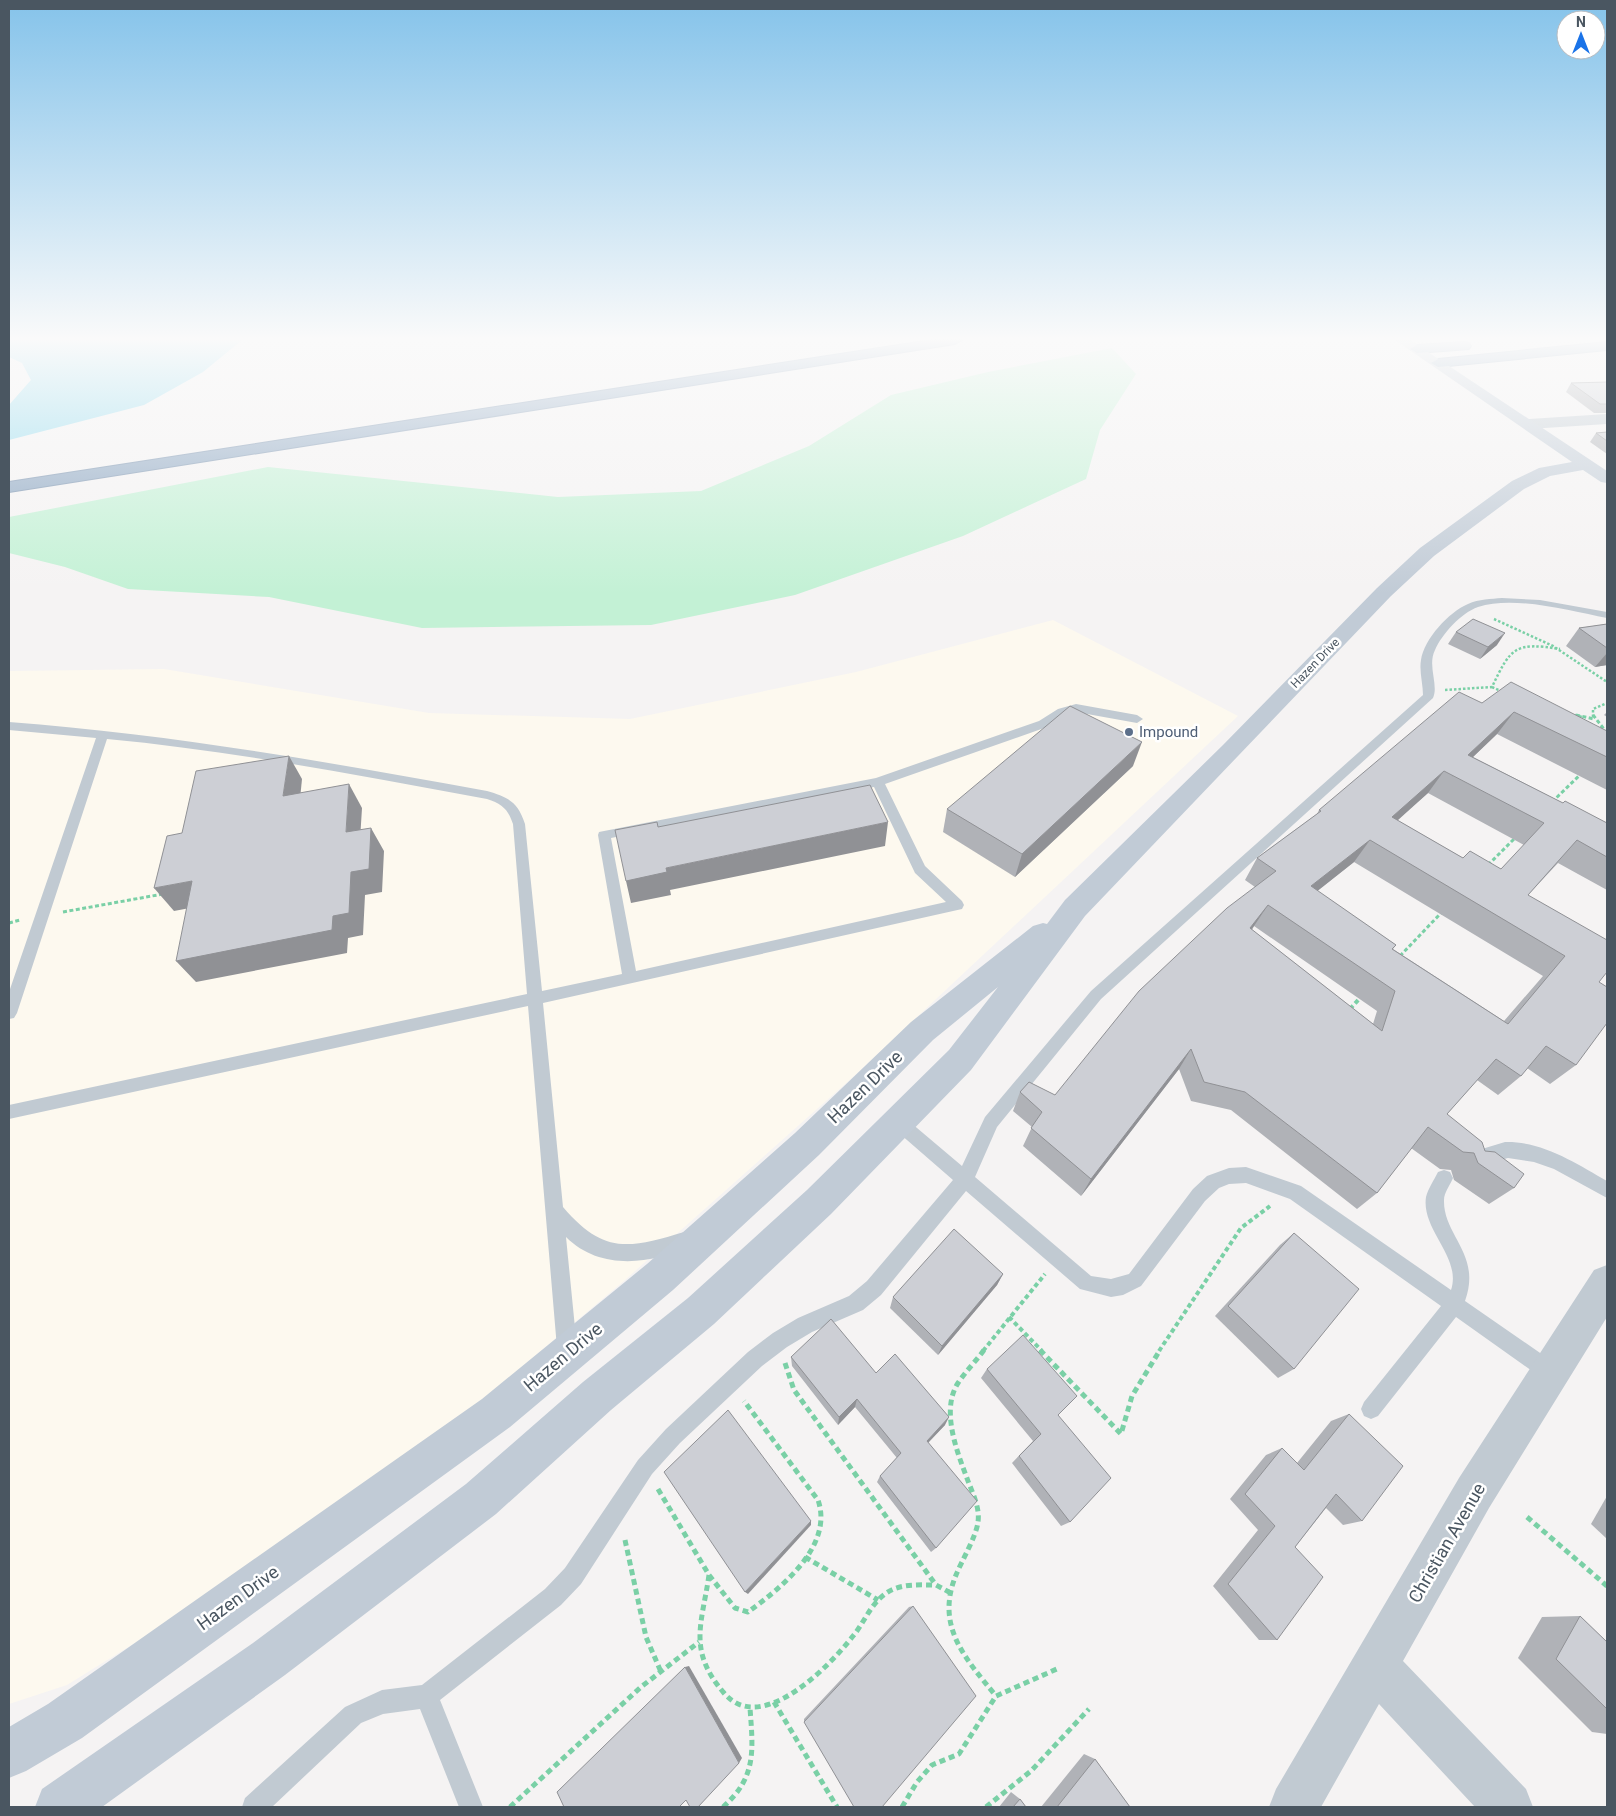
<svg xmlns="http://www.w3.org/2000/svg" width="1616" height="1816" viewBox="0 0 1616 1816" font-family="Roboto,sans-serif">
	<rect width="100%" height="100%" fill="#f5f3f3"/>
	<polygon fill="#fdf9ef" points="1053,620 1238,716 854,1076 625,1280 485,1398 188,1610 67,1685 9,1704 9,671 164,669 429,713 630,719 856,672"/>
	<polygon fill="#c3f1d5" points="1112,348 1136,374 1100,430 1086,479 963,536 795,595 651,625 422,628 269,597 128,589 65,567 9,553 9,517 268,467 558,497 701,491 809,446 891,395 988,372"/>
	<polygon fill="#90daee" points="9,340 242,340 203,372 144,405 9,440 9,405 31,380 22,363 9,357"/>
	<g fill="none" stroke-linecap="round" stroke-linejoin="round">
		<defs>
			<g id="highway">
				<polygon points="931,340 962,340 955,344 9,492 9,482"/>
				<polygon points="1464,342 1469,343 1471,346 1469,349 1417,353 1410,349 1417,345"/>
				<polygon points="1607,342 1607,350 1438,367 1431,363 1438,359"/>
			</g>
		</defs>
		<use href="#highway" stroke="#7690ad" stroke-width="2"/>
		<g stroke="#7ad0a6" stroke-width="2.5" stroke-dasharray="2.5 2" stroke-linecap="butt">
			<polyline points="1494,619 1553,646 1607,682"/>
			<polyline points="1492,687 1503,692"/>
			<path d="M1445,690L1492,687C1511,647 1515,642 1560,649"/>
			<polyline points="1575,715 1582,717"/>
			<polyline points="1593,717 1593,709 1607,703"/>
		</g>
		<g stroke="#7ad0a6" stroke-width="3" stroke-dasharray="4 2.5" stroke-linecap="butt">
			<polyline points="1576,715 1594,719"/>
			<polyline points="1593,715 1607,733"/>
			<polyline points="1552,802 1582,773"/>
			<polyline points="1488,865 1516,837"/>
			<polyline points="63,912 163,894"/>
			<polyline points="9,923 20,920"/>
			<polyline points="1400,956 1442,912"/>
		</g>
		<g stroke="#7ad0a6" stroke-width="4" stroke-dasharray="4.5 3" stroke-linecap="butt">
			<polyline points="1350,1009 1361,997"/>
			<polyline points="1009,1317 1042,1351"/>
			<polyline points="983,1351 1045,1274"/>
			<polyline points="1159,1351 1241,1228 1270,1206"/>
		</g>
		<g stroke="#7ad0a6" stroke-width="5" stroke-dasharray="6 4" stroke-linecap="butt">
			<path d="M984,1350C976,1361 966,1371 958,1383C940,1411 958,1454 968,1481C973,1494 980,1508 978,1522C976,1537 962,1560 956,1575C935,1626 965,1658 996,1696"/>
			<polyline points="1040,1350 1121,1434 1132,1396 1160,1350"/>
			<polyline points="785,1363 794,1390 936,1585 949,1592"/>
			<path d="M658,1489L709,1575L735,1608L748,1612C781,1588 834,1546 818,1500L744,1401"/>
			<polyline points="1527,1517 1607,1586"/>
			<polyline points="625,1540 646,1637 661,1672"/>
			<polyline points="805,1557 878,1600"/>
			<path d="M709,1575C702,1624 687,1650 724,1693C761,1737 830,1666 853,1636C864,1623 870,1605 885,1594C899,1583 919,1585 936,1585"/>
			<polyline points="774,1702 837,1807"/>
			<polyline points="510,1807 641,1687 699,1642"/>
			<path d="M723,1807C757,1777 753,1750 750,1708"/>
			<polyline points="902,1807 917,1782 932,1765 959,1754 996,1696 1059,1668"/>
			<polyline points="986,1807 1031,1771 1089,1709"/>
		</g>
		<g fill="#c1cad2" fill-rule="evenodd">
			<path d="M1502,598L1540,600L1607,612V618C1570,611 1514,595 1478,607C1461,613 1442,634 1435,650C1427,666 1439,685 1433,698L1101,999L997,1127L975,1177L1091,1276L1111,1279L1129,1274L1193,1189L1207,1176L1229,1168L1246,1167L1301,1186L1451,1290C1462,1257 1421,1230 1426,1197C1428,1189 1434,1180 1438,1172L1444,1170L1450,1172L1453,1178C1450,1185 1444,1193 1444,1200C1443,1236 1482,1254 1465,1301L1556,1364L1559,1371L1556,1378L1549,1381L1542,1378L1456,1317L1378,1416L1371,1419L1364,1416L1361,1409L1364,1402L1441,1306L1290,1199L1246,1183L1229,1184L1219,1188L1205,1201L1141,1286L1123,1295L1111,1297L1080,1289L966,1191L881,1295L863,1310L812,1332L787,1347L762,1366L680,1443L652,1474L581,1584L561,1605L440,1700L483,1807H459L420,1709L383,1714L361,1723L272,1807H242L245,1798L345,1707L382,1690L422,1685L545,1589L565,1568L638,1460L666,1429L748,1352L773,1333L798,1318L849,1296L867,1281L953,1180L892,1127L890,1122L892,1117L898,1114L904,1117L962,1166L985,1117L1091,991L1423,695C1423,684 1419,671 1421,660C1424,639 1449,612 1468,604C1479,599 1491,599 1502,598Z"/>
			<path d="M1076,704L1137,715L1143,719L1137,723L1076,712L1066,715L1047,727L885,784L925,866L962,901L964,905L962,909L543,1003L563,1207C603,1254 628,1249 684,1232L690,1235L693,1241L690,1247C650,1264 600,1271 566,1237L577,1348L574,1355L567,1358L560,1355L557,1348L528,1006L9,1119V1105L527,994L513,824C508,809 502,804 487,799C361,776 235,751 107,739L17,1013L14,1018L9,1019V992L96,738L9,730V722C169,734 328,762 487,791C508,797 518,802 525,824L542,991L622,974L598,835L599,832L876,778L1039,721L1058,709ZM874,787L915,873L946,902L636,971L611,838Z"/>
			<path d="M1505,1142C1542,1141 1576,1163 1607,1181V1198L1554,1169L1534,1162L1508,1158L1478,1166L1472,1164L1470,1158L1472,1152Z"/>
		</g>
		<g fill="#c1cad2" fill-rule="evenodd">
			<polygon points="1607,414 1607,424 1529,429 1521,424 1529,419"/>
			<polygon points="1607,1265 1607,1317 1489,1508 1403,1661 1526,1789 1533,1807 1475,1807 1379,1704 1321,1807 1269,1807 1276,1789 1459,1478 1594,1270"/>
		</g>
		<polygon fill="#c1cbd6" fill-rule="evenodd" points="1395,340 1410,340 1607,471 1607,483 1601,482 1583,470 1550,476 1524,489 1434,556 1391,596 1085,916 971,1070 831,1214 714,1324 611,1410 496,1514 285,1675 102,1807 35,1807 42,1789 253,1643 466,1484 583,1382 688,1298 807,1190 949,1050 998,987 933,1040 819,1155 673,1290 510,1427 82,1738 26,1771 9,1778 9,1727 48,1704 482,1399 647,1264 795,1133 911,1022 1033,926 1043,923 1047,924 1065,900 1223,745 1377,588 1420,548 1512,481 1539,468 1572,462"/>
		<use href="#highway" fill="#8ba5c1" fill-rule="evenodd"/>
	</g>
	<g fill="#b0b2b7" fill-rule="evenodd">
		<polygon points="1607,382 1607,413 1594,413 1566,392 1571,383"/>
		<polygon points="1607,432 1607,454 1590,442 1596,433"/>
		<polygon points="1607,624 1607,665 1595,667 1566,646 1579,628"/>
		<polygon points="1456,632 1497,645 1480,659 1448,644"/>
		<path d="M1482,703L1607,731V790L1497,734L1473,757L1563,803L1607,823V890L1558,863L1528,895L1599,982L1576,1065L1550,1084L1527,1068L1521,1076L1498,1095L1477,1080L1447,1114L1485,1151L1514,1188L1489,1204L1454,1180L1451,1170L1440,1169L1411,1148L1377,1193L1357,1209L1231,1110L1191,1101L1179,1069L1081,1196L1023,1146L1032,1127L1013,1111L1020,1092L1055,1095L1255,887L1245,880L1257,858L1317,814L1319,810ZM1428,793L1524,845L1501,869L1463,858L1397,820ZM1354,862L1543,976L1504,1021L1393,949L1396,945L1317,891ZM1254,926L1377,1011L1373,1024L1252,930Z"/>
		<polygon points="1607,712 1607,717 1604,715"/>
		<polygon points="1133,766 1015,877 943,832 947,809"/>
		<polygon points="1294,1233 1294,1369 1278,1378 1215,1316 1280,1245"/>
		<polygon points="1003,1274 997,1285 938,1355 890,1308 893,1297"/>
		<polygon points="791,1357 876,1373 945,1425 928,1443 936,1548 931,1552 877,1482 880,1476 897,1458 855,1407 838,1425 792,1366"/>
		<polygon points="987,1369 1058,1415 1070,1522 1061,1526 1012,1463 1033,1441 981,1378"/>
		<polygon points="1349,1414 1362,1521 1343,1525 1326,1508 1295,1547 1277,1640 1259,1640 1213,1586 1258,1530 1230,1499 1266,1455 1282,1448 1297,1463 1331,1421"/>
		<polygon points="1607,1496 1607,1539 1591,1524"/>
		<polygon points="913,1606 804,1722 804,1719 909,1607"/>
		<polygon points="1580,1616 1607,1642 1607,1734 1592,1732 1518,1658 1542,1617"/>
		<polygon points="1084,1754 1095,1759 1130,1807 1041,1807"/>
		<polygon points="1011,1792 1020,1799 1026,1807 999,1807"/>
	</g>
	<g fill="#909195">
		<polygon points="1505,633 1497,645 1480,659 1488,647"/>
		<polygon points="1607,653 1607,665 1595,667"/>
		<polygon points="1514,712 1497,734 1452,777 1468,755"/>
		<polygon points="1142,742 1133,766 1015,877 1022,854"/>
		<polygon points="289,756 302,779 298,819 283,796"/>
		<polygon points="1444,771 1428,793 1377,839 1392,817"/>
		<polygon points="349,784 362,808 359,855 346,832"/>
		<polygon points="888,822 885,846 670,890 671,895 631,903 626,881 666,868"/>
		<polygon points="371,828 384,851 382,892 365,895 363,935 348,938 347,953 196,982 176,961 333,916 351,872"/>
		<polygon points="1370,840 1354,862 1296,908 1311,886"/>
		<polygon points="192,881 211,904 174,911 154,888"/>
		<polygon points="1268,905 1254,926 1237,949 1250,928"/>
		<polygon points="1191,1049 1179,1069 1081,1196 1091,1179"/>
		<polygon points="1003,1274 997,1285 938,1355 942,1346"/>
		<polygon points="857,1399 855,1407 838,1425 839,1417"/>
		<polygon points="949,1417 945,1425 923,1448 927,1441"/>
		<polygon points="811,1521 811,1525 748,1594 745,1592"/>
		<polygon points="689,1666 742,1758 739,1763 685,1667"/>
	</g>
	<g fill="#cdcfd5" stroke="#909195" fill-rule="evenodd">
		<polygon points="1607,382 1607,404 1600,404 1571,383"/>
		<polygon points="1607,432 1607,441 1596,433"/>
		<polygon points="1473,619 1505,633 1488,647 1456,632"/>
		<polygon points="1607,624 1607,648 1579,628"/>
		<path d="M1511,682L1607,731V757L1514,712L1468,755L1563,803L1565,801L1607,823V857L1577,840L1528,895L1607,940V972L1599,982L1607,987V1023L1576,1065L1546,1046L1521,1076L1496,1059L1447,1114L1482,1142L1485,1151L1495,1152L1524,1174L1514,1188L1478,1163L1474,1153L1463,1152L1428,1127L1377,1193L1245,1092L1204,1082L1191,1049L1091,1179L1031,1128L1042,1112L1020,1092L1029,1082L1055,1095L1139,991L1227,908L1276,871L1257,858L1321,811L1319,810L1459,692L1482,703ZM1444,771L1544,823L1501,869L1470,851L1463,858L1392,817ZM1370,840L1565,956L1508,1024L1392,949L1396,945L1311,886ZM1268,905L1395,991L1382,1031L1250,928Z"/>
		<polygon points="1070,706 1142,742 1022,854 947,809"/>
		<polygon points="289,756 283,796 349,784 346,832 371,828 369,869 351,872 349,913 333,916 332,930 176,961 192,881 154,888 167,836 182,833 196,771"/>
		<polygon points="870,785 888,822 666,868 667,872 626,881 615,830 657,822 658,827"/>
		<polygon points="954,1229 1003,1274 942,1346 893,1297"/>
		<polygon points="1294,1233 1359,1289 1294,1369 1228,1306"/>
		<polygon points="831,1319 876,1373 895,1354 949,1417 927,1441 977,1501 936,1548 880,1476 901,1453 857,1399 839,1417 791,1357"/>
		<polygon points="1023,1335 1077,1396 1058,1415 1111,1478 1070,1522 1019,1456 1041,1434 987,1369"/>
		<polygon points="728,1410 811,1521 745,1592 664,1472"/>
		<polygon points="1349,1414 1403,1466 1362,1521 1336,1494 1295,1547 1323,1577 1277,1640 1228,1584 1275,1526 1245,1494 1282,1448 1304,1470"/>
		<polygon points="913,1606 976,1696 882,1807 854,1807 804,1722"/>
		<polygon points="1580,1616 1607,1642 1607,1709 1556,1659"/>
		<polygon points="685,1667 739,1763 698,1807 690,1807 686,1800 679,1807 564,1807 557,1792"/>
		<polygon points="1095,1759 1130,1807 1057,1807"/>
		<polygon points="1020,1799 1026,1807 1013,1807"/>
	</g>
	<linearGradient id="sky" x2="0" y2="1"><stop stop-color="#85c3ea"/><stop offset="0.57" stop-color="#fafafa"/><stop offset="1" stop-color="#fafafa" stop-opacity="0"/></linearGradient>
	<rect width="1616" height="594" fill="url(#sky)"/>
	<circle fill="#5c6f8a" stroke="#fff" stroke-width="2" cx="1129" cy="732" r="5"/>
	<g text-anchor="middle" stroke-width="5" stroke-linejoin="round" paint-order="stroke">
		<g font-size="12" fill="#4a5661" stroke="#fff">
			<text transform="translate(1315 663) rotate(-46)" y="4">Hazen Drive</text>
		</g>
		<g font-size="15" fill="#4e5e75" stroke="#fff" text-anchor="start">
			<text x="1139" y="737">Impound</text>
		</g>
		<g font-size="18" fill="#4a5661" stroke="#fff">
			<text transform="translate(865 1087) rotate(-44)" y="6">Hazen Drive</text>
			<text transform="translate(563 1357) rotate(-40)" y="6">Hazen Drive</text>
			<text transform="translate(1447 1543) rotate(-60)" y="6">Christian Avenue</text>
			<text transform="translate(238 1598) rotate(-36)" y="6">Hazen Drive</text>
		</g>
	</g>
	<rect width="1616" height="1816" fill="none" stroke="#4a5661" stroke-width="20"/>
	<g transform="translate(1581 35)"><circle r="24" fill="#ffffff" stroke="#b7bbc0"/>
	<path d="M0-4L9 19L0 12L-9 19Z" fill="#1a73e8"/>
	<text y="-8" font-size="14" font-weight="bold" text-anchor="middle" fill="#4a5661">N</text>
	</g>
</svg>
